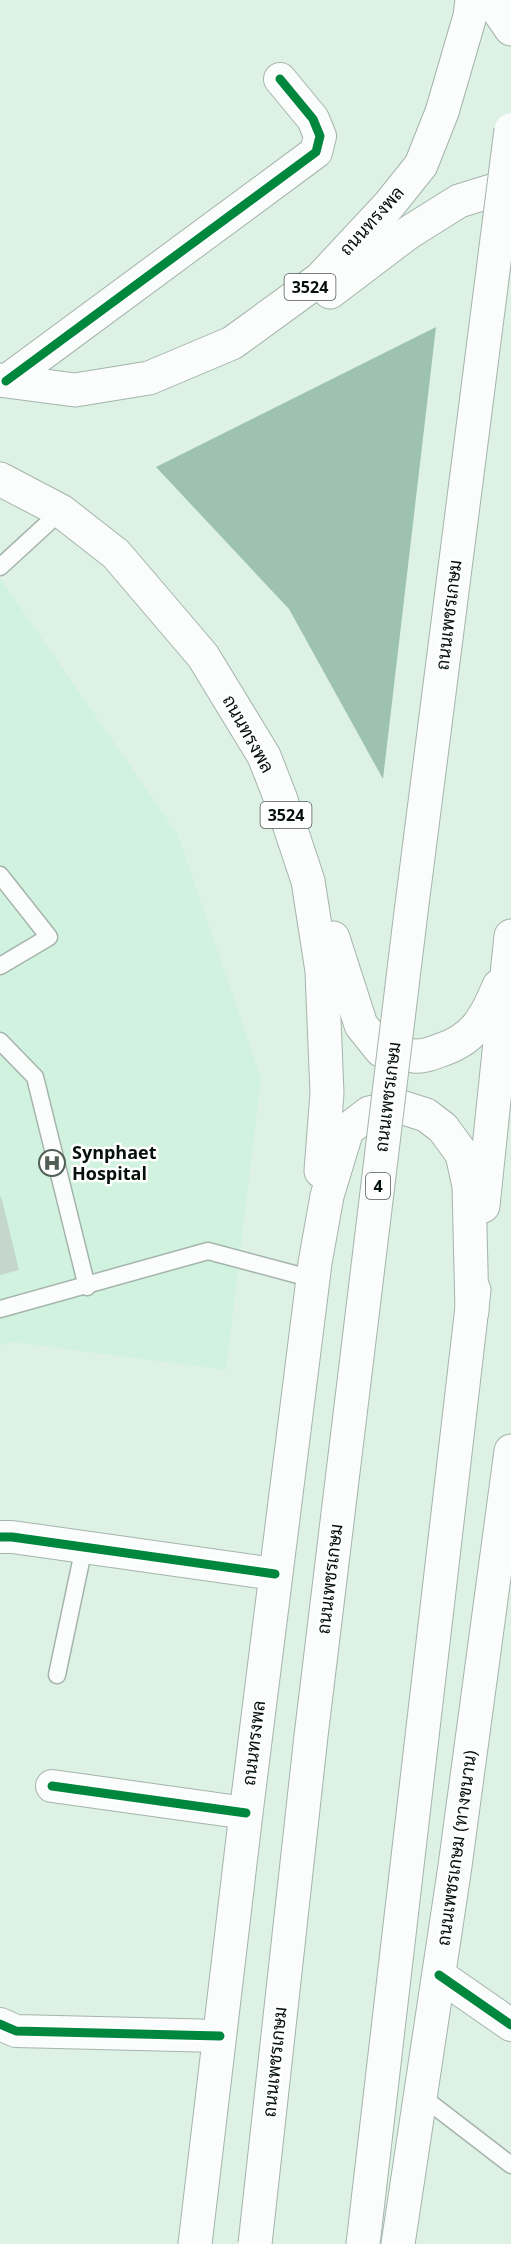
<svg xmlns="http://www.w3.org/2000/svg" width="511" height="2244" viewBox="0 0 511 2244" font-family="'Open Sans',Sarabun,sans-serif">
	<rect width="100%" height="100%" fill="#ddf1e5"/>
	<polygon fill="#d0f2de" points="0,578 178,835 261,1078 226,1370 14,1342 0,1345"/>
	<polygon fill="#9dc2ae" points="436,327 383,779 289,609 156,467"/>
	<polygon fill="#c5d6cc" points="1,1196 19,1270 0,1275 0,1197"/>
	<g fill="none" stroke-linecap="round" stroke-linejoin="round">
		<defs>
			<g id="service">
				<polyline points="0,567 61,511"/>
				<polyline points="0,875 49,937 0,966"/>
				<polyline points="0,1041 35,1077 87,1287"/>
				<polyline points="0,1309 208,1251 313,1279"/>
				<polyline points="57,1675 84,1547"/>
				<polyline points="420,2095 511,2165"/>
			</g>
			<g id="minor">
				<polyline points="6,381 316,152 320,136 313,119 280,79"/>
				<polyline points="0,1537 12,1537 275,1574"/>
				<polyline points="52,1786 246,1813"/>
				<polyline points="439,1975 511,2025"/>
				<polyline points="0,2024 16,2031 220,2036"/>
			</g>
			<polyline id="secondary" points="398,2244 455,1866 511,1451"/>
			<g id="trunk">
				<polyline points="491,0 511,29"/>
				<polyline points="330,292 408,233 459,201 511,185"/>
				<polyline points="0,380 75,390 149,378 232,343 320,279 389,205 421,165 442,112 470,16 472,0"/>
				<polyline points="0,479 61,511 116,554 203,656 264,756 280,797 308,881 322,971 327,1093 321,1171"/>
				<path d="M333,938L361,1025L381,1050C392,1052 403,1055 414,1056C423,1057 433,1053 441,1050C475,1039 486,1017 499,986"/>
				<polyline points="483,1206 511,936"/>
				<polyline points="195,2244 246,1813 315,1263 327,1196 347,1130 369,1113 401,1107 426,1115 443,1128 462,1154 469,1186 472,1311"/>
				<polyline points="363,2244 474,1290"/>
			</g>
		</defs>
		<use href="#service" stroke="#a5b4ac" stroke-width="19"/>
		<use href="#minor" stroke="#a5b4ac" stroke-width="34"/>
		<use href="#secondary" stroke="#a5b4ac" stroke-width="35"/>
		<use href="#trunk" stroke="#a5b4ac" stroke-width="35"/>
		<use href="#service" stroke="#fafdfb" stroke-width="16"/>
		<use href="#minor" stroke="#fafdfb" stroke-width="32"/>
		<use href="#secondary" stroke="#fafdfb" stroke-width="33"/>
		<use href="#trunk" stroke="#fafdfb" stroke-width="33"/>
		<defs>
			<polyline id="trunk-bridge" points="255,2244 311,1736 411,912 511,130"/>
		</defs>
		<use href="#trunk-bridge" stroke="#a5b4ac" stroke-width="35" stroke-linecap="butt"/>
		<use href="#trunk-bridge" stroke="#fafdfb" stroke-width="33"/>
		<defs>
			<g id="cycleway">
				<polyline points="6,381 316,152 320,136 313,119 280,79"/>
				<polyline points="0,1537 12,1537 275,1574"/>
				<polyline points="52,1786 246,1813"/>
				<polyline points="439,1975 511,2025"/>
				<polyline points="0,2024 16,2031 220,2036"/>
			</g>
		</defs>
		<use href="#cycleway" stroke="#fff" stroke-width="13"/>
		<use href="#cycleway" stroke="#00873e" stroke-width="9"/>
	</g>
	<defs>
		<symbol id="hospital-ring" viewBox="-11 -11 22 22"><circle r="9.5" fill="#fff" stroke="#515f57" stroke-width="1.5"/><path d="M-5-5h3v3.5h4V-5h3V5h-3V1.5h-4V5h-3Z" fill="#515f57"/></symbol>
	</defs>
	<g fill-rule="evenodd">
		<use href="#hospital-ring" x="37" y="1148" width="30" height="30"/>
	</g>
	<g text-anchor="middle" stroke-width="5" stroke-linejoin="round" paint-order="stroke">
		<g fill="#fff" stroke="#505854" stroke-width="1.5">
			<rect x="284.5" y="274" width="51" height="26" rx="4.5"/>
			<rect x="260.5" y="802" width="51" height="26" rx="4.5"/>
			<rect x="366" y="1173" width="24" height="26" rx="4.5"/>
		</g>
		<g font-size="16" font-weight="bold" fill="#05110a">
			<text x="310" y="293">3524</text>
			<text x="286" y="821">3524</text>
			<text x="378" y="1192">4</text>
		</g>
		<g font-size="18" fill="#05110a" stroke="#fff">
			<text transform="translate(372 221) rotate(-48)" y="6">ถนนทรงพล</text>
			<text transform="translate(449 615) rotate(-83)" y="6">ถนนเพชรเกษม</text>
			<text transform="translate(248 734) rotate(61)" y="6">ถนนทรงพล</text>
			<text transform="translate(388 1097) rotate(-83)" y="6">ถนนเพชรเกษม</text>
			<text transform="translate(330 1579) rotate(-83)" y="6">ถนนเพชรเกษม</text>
			<text transform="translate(254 1743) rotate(-83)" y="6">ถนนทรงพล</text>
			<text transform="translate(457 1848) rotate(-82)" y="6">ถนนเพชรเกษม (ทางขนาน)</text>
			<text transform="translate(275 2062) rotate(-84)" y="6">ถนนเพชรเกษม</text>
		</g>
		<g font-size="18" font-weight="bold" fill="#05110a" stroke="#fff" text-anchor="start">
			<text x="72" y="1159">Synphaet<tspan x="72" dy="21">Hospital</tspan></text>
		</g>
	</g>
</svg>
